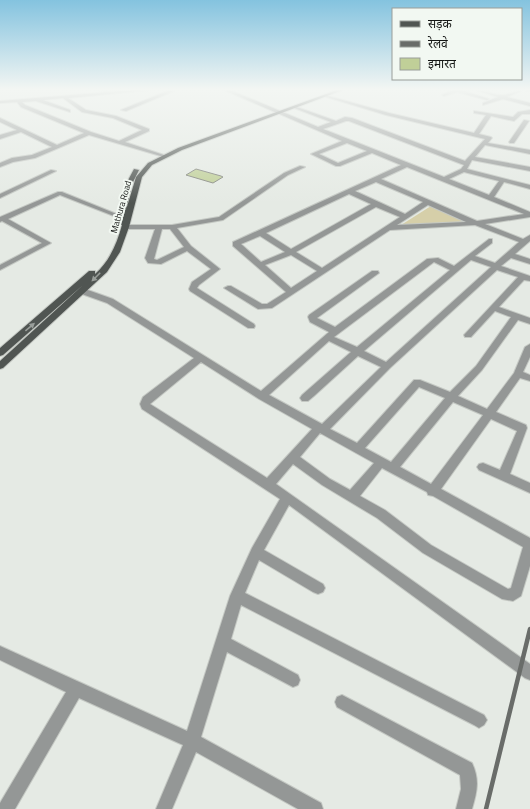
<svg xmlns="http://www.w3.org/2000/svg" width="530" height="809" viewBox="0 0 530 809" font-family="'Titillium Web','Noto Sans Devanagari',sans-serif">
	<rect width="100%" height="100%" fill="#e5eae4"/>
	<polygon fill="#d6cfa9" points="431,206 467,222 401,225"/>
	<polygon fill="#c0cf98" stroke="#84867f" points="196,169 221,176 223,177 213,183 186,175"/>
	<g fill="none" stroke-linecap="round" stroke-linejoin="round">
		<defs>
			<g id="minor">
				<path d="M133,90H150L68,98L86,110L116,116L149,129V131L125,142L164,155V157L89,135L35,158L13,162L0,167V163L12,158L32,155L52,147L21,132L0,139V135L17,130L0,122V118L57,145L84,133L21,107L17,102L0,103V101ZM63,98L82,112L113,118L142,130L119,141L91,132L25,105L22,102L36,101L70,112V110L43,100Z"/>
				<polygon points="170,90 174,91 126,111 121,110"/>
				<path d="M224,90H230L318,127L331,122L294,108V106L336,121L345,117L352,118L465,161L485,139L386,115L323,96L325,95L389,113L474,133L486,115L474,113V111L513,117L518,112L530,110V114H522L514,121L491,116L479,134L491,137L492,138L488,143L530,150V154L485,145L475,157L530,167V171L472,160L467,169L530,185V189L504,182L494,197L530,212V217L485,224L523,239L530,235V241L515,254L530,259V264L511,258L501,266L530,276V281L524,280L499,307L530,318V324L518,320L482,370L458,396L487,409L514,373L525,347L530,344V357L523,372L530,375V381L520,378L496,412L526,425L527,428L510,474L530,483V493L479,470L477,467L479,464L483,463L500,470L517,431L491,419L441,489L530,538V566L521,596L513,601L502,599L423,553L377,518L322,485L293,464L276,484L530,664V680L525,678L289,505L264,550L323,584L325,588L323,592L318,594L313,592L259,560L245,593L484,715L487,720L484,725L479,728L474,725L241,605L231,639L298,675L300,680L298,685L293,687L227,652L201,737L321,803L323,809H298L196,752L172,809H156L183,745L79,698L15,809H0V803L66,692L0,660V646L187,731L230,596L252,548L280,499L142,409L140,404L143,397L194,358L107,303L79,293V289H85L113,299L261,391L329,332L310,322L308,317L309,315L372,271H378L379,273L317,318L335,327L427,259L438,258L454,266L489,239H492V243L475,256L495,263L519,242L475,225L390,230L272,308L258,309L224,288L228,286H231L262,304H267L286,292L233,246V242L401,165L372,153L340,166H336L311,154L342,141ZM346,121H349L464,165L461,169L444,177L323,129ZM347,143L367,151L338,163L319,154ZM407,167L524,214L477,221L381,179ZM464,172L499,181L489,195L449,179ZM376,182L423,202L405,214L355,191ZM349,194L371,204L291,249L266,233ZM428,205L466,222L397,225ZM376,207L400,217L322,268L296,252ZM260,236L285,252L261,262L241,244ZM291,255L317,271L291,288L265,265ZM471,260L491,267L386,362L364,351ZM434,262L450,270L357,347L334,337ZM497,270L518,277L464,335L465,337H471L495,311L511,317L476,366L450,392L420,380H414L357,443L330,429L390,368ZM329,341L351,352L302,395L300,398L302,401H308L314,396L358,356L381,367L322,424L269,395ZM201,362L259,399L312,429L267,478L150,404ZM419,387L445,398L391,462L365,448ZM453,402L483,415L431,484L400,467ZM320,433L374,463L350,490L330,479L300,457ZM382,468L427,492L428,495L433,496L523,547L511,588L508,589L431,545L385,510L360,496Z"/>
				<polygon points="453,90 461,90 489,99 487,100 457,92 444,96 442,95"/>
				<path d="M476,90C485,90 492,95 501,95C508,96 516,90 523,90L507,97L530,103V106L503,99L483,105V103L498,97Z"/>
				<rect x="526" y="90" width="4" height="1"/>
				<polygon points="524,120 529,121 514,143 510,143 509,142"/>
				<path d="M300,166L305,167L288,175L223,220L177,228L191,246L220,269L199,285L197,288L254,324L255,326L254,328H248L190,291L189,289L192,282L211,269L187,251L161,264L148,263L145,258L155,229H125L121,227L125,225H172L219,217L284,173ZM162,229H170L184,247L157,260L154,259Z"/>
				<polygon points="51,170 56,171 0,198 0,194"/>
				<polygon points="58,192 62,192 124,217 119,218 60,195 8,219 51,243 0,270 0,265 42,243 2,221 0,222 0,217"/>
				<path d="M342,695L472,763C480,780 477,792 472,809H456L461,789L460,775L337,707L335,702L337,697Z"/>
			</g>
			<path id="major" d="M337,90H343L182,150L152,165L142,177L129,227L120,252L107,272L3,368L0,369V361L83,285L3,355L0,356V348L89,271H95V274C110,261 117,243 122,225L117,223L126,184L134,169L139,170L132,184L126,210L136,177L148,163L178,148Z"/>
		</defs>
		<use href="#minor" stroke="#c4c8c3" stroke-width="2"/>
		<use href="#major" stroke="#c4c8c3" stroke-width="2"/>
		<use href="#minor" fill="#949796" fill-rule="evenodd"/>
		<use href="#major" fill="#505552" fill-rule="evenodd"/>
		<polyline stroke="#696c69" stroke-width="4.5" points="486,809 530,629"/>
	</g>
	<defs><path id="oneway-solid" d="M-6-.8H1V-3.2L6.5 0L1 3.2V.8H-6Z"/></defs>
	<g fill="#999e9a">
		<use href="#oneway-solid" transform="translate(96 277) rotate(135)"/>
		<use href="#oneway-solid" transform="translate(30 327) rotate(-40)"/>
	</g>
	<linearGradient id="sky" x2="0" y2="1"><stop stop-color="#84c3df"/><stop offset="0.44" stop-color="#f3f6f3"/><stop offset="1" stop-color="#f3f6f3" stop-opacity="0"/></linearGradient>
	<rect width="530" height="203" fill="url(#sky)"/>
	<g text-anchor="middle" stroke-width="4" stroke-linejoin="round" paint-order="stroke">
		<g font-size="9" fill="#141614" stroke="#f2f8f2">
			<text transform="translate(121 207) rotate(-74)" y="3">Mathura Road</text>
		</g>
	</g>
	<rect x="392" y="8" width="130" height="72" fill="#f2f8f2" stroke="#999e99"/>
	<rect x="400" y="21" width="20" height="6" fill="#505552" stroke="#999e99"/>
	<text x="428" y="28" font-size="12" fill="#141614">सड़क</text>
	<rect x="400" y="41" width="20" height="6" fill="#696c69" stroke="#999e99"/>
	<text x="428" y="48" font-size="12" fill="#141614">रेलवे</text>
	<rect x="400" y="58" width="20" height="12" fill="#c0cf98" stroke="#999e99"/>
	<text x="428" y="68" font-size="12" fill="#141614">इमारत</text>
</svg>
